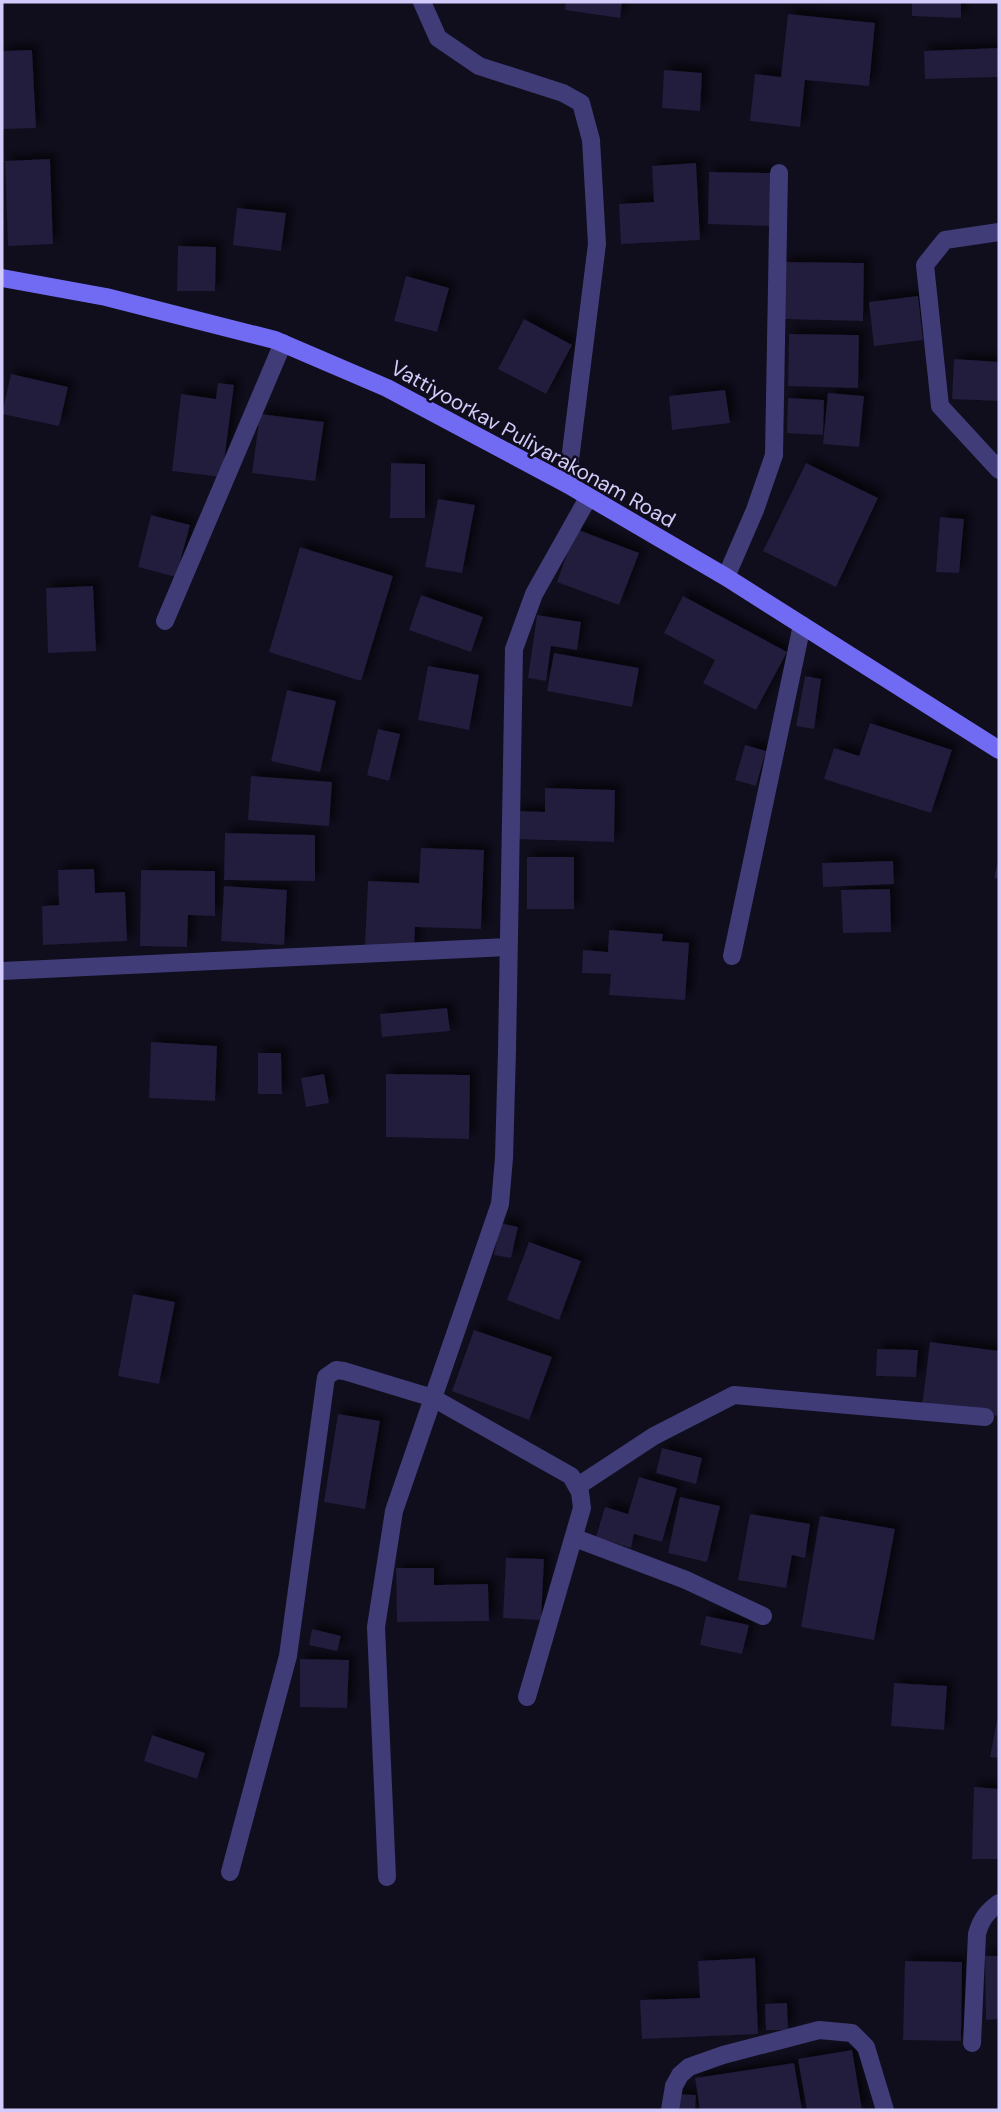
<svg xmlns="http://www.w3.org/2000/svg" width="1001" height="2112" viewBox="0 0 1001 2112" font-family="'DM Sans',sans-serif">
	<defs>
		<filter id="shadow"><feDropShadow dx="6" dy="-6" stdDeviation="3.5" flood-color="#0009"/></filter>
	</defs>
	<rect width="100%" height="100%" fill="#100d1c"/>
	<g fill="#221b3c" filter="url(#shadow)">
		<polygon points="566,2 622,2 620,18 565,10"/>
		<polygon points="912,2 961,2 961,18 912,16"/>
		<polygon points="788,14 875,23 869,86 805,80 800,127 750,121 755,74 781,77"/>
		<polygon points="999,48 999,77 925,79 924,51"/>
		<polygon points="32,50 36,128 2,129 2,51"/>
		<polygon points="664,70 702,73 700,111 662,108"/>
		<polygon points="50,159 53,244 8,246 5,161"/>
		<polygon points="696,163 700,240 621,244 619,204 654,202 652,166"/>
		<polygon points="709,172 772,173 771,226 708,224"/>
		<polygon points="237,208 286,213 281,251 233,245"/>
		<polygon points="178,246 216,247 215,291 177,291"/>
		<polygon points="784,262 864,263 863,321 783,319"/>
		<polygon points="406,276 449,288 437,332 394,321"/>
		<polygon points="918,296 923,340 874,346 869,302"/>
		<polygon points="524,319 572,345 546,394 498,369"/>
		<polygon points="789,334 859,335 858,388 788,386"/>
		<polygon points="954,359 999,362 999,401 952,399"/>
		<polygon points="11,374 68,387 59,426 2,414"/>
		<polygon points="218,383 234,385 222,477 172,471 181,394 216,399"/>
		<polygon points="725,390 730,423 672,430 669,396"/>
		<polygon points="828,393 864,396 859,447 823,444"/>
		<polygon points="788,398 824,400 823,435 787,433"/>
		<polygon points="260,414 324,422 315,481 252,473"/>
		<polygon points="391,463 425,464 425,518 390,518"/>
		<polygon points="806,463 878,498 836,587 763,551"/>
		<polygon points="438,499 475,505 462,573 425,567"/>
		<polygon points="151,515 190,525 176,577 138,567"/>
		<polygon points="940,517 964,519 959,573 936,572"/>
		<polygon points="576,529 639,553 619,605 557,582"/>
		<polygon points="300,547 393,576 361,681 269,652"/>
		<polygon points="93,586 96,651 48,653 46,588"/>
		<polygon points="421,595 483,617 471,652 409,630"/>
		<polygon points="683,596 787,652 756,710 703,683 715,660 664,633"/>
		<polygon points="537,615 581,622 577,650 551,646 546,681 528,678"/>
		<polygon points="554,653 639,668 632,707 547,691"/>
		<polygon points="428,666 479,675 469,730 418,720"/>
		<polygon points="805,676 821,679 814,729 796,726"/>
		<polygon points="287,690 336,701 320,772 271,761"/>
		<polygon points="870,723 952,750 931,813 824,779 834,748 859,756"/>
		<polygon points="378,729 400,734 389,781 367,775"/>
		<polygon points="745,745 766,751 756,786 735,780"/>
		<polygon points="251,776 332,782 329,826 248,820"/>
		<polygon points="545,788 615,790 614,842 516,839 516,811 545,812"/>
		<polygon points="225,833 315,835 315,881 224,880"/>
		<polygon points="421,848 484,850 481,929 415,927 414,948 365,946 368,881 419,883"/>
		<rect x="527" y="857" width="47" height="52"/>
		<polygon points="893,861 894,884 823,887 822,863"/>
		<polygon points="998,861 999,861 999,879 994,878"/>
		<polygon points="94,869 95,893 125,892 127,941 43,945 42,906 59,905 58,870"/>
		<polygon points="141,870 215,871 215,916 188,915 187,947 140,946"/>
		<polygon points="224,886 287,890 284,945 221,941"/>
		<polygon points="890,889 891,932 843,933 841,890"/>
		<polygon points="609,930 663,934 662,941 689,943 685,1000 609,995 611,974 582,973 583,950 608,952"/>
		<polygon points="447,1008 450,1031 382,1037 380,1014"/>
		<polygon points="151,1042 217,1046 215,1101 149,1098"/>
		<polygon points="258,1053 281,1053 282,1094 258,1094"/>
		<polygon points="324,1074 329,1103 306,1107 301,1078"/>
		<polygon points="386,1074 470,1075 469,1139 386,1137"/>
		<polygon points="500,1223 518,1227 511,1258 494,1255"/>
		<polygon points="529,1242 581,1261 559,1320 507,1300"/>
		<polygon points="133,1294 175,1302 159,1384 118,1376"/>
		<polygon points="474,1330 552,1357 529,1420 452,1391"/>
		<polygon points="930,1342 999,1351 999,1416 922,1407"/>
		<polygon points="877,1349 918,1350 916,1377 876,1376"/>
		<polygon points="338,1414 380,1421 365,1509 324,1502"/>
		<polygon points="662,1448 702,1458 696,1484 656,1473"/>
		<polygon points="639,1477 677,1488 662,1542 634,1534 631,1548 596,1537 605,1507 628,1514"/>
		<polygon points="680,1497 720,1506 707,1562 668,1553"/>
		<polygon points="750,1514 810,1524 805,1558 792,1555 786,1588 738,1580"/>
		<polygon points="820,1516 895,1529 874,1640 801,1627"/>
		<polygon points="506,1558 544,1559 541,1620 503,1618"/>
		<polygon points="396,1568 434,1568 434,1585 488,1584 489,1621 397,1622"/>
		<polygon points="706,1616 749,1625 742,1654 700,1645"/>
		<polygon points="312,1629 341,1636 337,1651 309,1645"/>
		<polygon points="300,1659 349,1660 347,1708 300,1707"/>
		<polygon points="894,1683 947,1686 944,1730 891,1726"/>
		<polygon points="998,1715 999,1715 999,1758 990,1757"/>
		<polygon points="152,1735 205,1753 197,1779 144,1761"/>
		<polygon points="974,1787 999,1789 999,1859 972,1859"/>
		<polygon points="985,1956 999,1956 999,2019 986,2020"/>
		<polygon points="755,1958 758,2034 642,2039 640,2000 700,1998 698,1961"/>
		<polygon points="905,1961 962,1962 961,2041 903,2040"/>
		<polygon points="787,2003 788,2030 766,2030 765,2004"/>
		<polygon points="852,2050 862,2110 807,2110 798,2059"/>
		<polygon points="794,2063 802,2110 700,2110 695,2078"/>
		<polygon points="674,2094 696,2095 695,2110 673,2110"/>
	</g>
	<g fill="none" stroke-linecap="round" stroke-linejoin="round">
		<g stroke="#3f3c78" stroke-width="18">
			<polyline points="422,2 438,38 479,66 563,93 581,103 591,140 597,244 567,484"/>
			<polyline points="999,232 945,240 925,265 940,406 999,470"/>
			<polyline points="726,577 755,510 774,455 779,173"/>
			<polyline points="165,621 283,343"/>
			<polyline points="732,956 802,625"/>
			<polyline points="2,971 508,947"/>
			<polyline points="578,1486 654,1436 734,1395 985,1417"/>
			<polyline points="575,1538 686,1580 763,1616"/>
			<polyline points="230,1872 288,1656 326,1377 336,1370 344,1371 433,1398 500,1204 504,1158 507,1050 514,649 534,594 588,498"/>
			<polyline points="387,1877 376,1627 394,1511 433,1398 571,1476 580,1492 582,1508 527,1697"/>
			<path d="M972,2043L977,1934C981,1919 987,1912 999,1903"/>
			<polyline points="670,2110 674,2086 680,2075 689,2067 723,2055 819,2030 852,2033 866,2047 885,2110"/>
		</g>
		<polyline stroke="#716bf3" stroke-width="18" points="2,278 106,297 275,340 387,388 567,484 726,577 999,750"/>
	</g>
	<g text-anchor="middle" stroke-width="5" stroke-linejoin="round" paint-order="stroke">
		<g font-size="21" fill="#d3ccfb" stroke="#100d1c">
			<text transform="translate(533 444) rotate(29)" y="7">Vattiyoorkav Puliyarakonam Road</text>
		</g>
	</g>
	<rect width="1001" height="2112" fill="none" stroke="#d3ccfb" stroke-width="7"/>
</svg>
